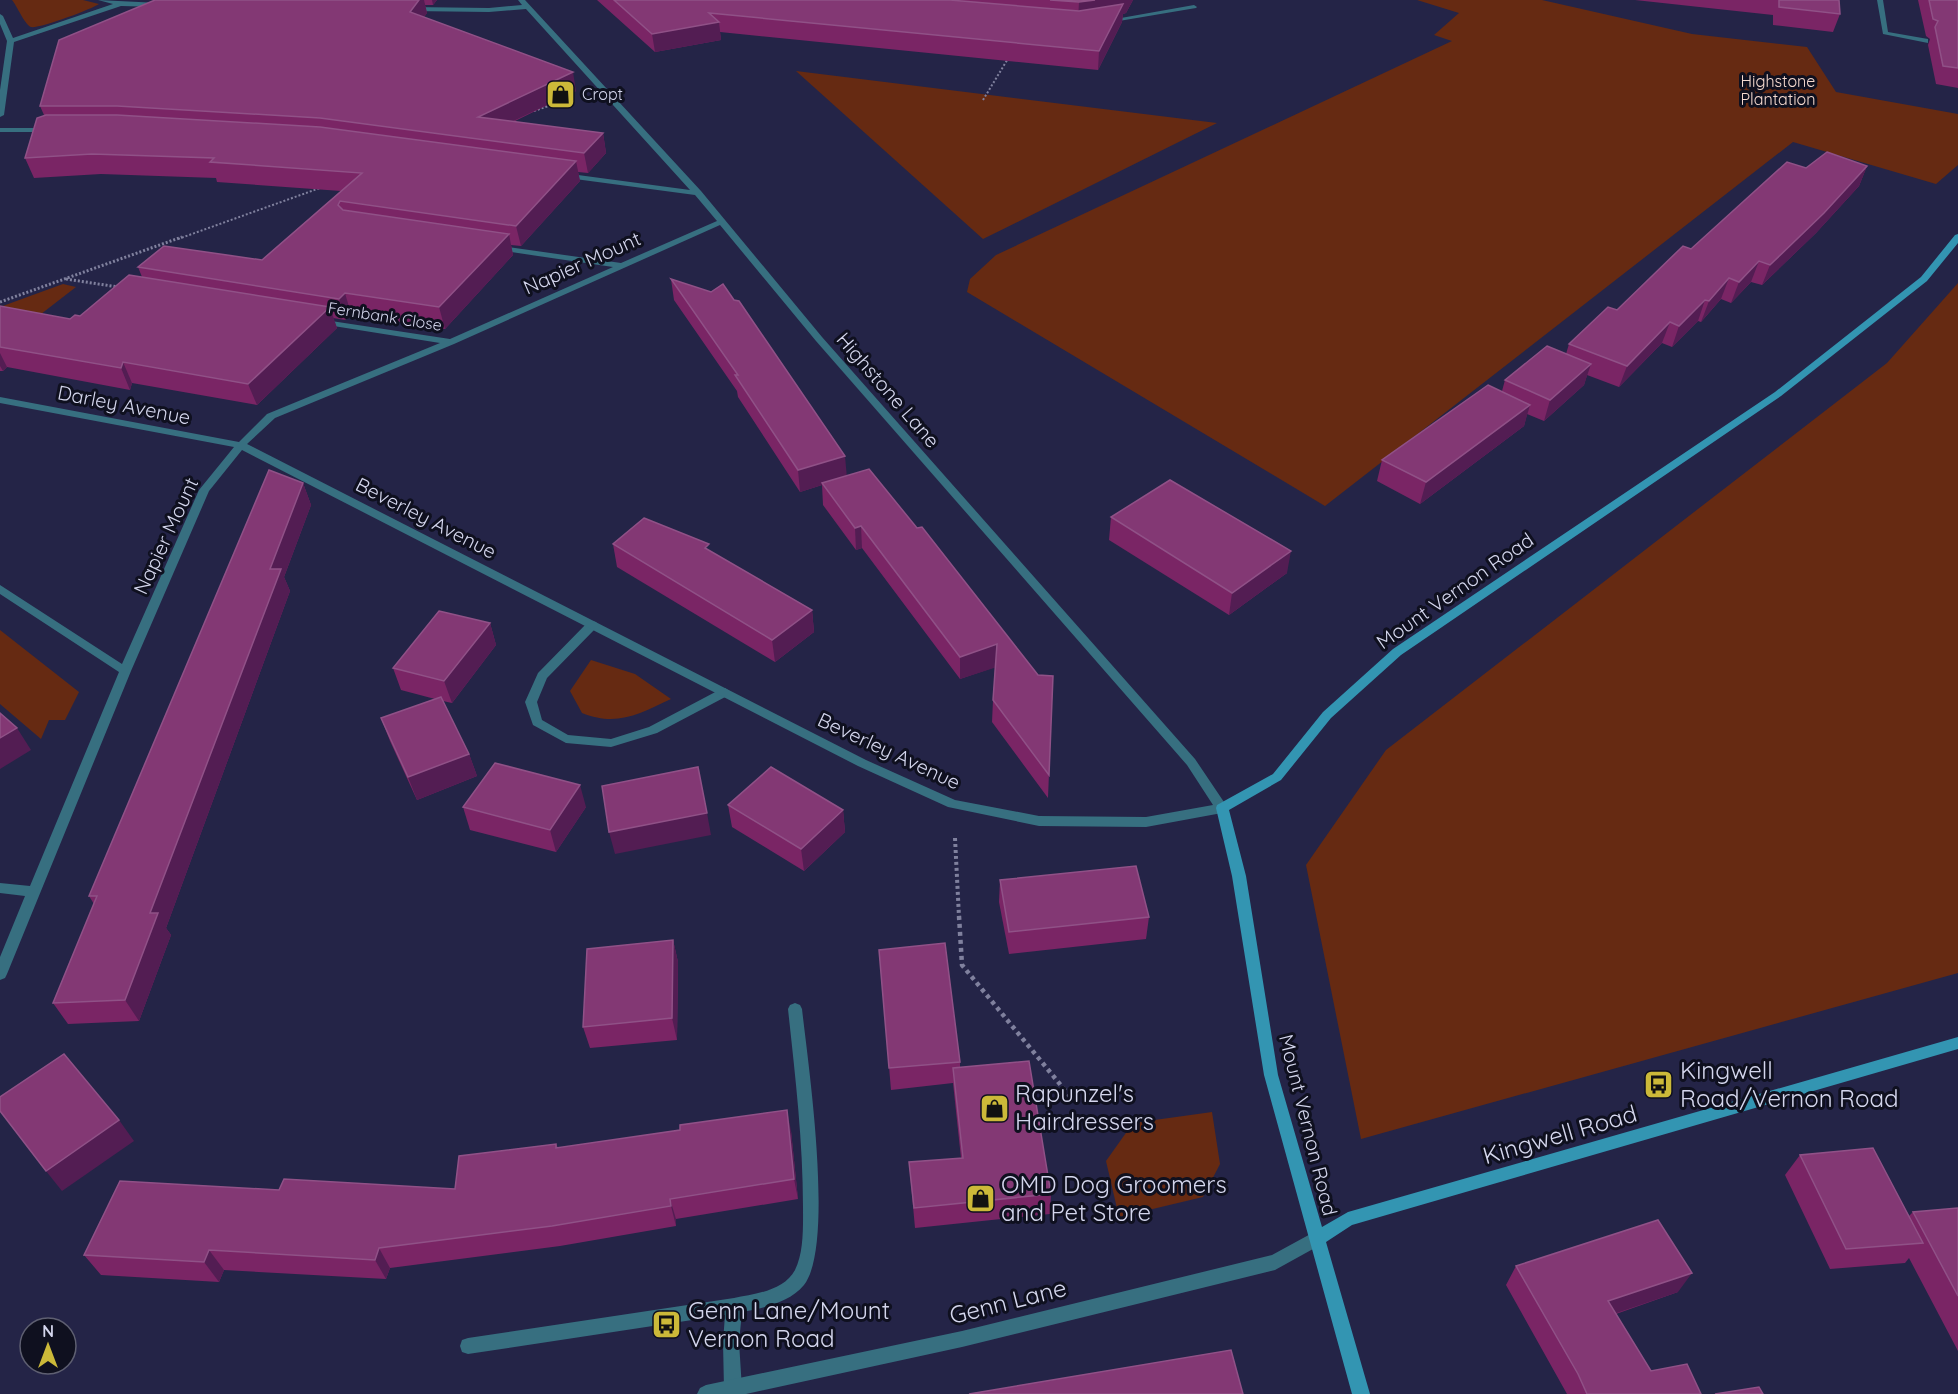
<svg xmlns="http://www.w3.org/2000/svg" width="1958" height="1394" viewBox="0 0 1958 1394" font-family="Quicksand,sans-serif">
	<rect width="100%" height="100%" fill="#242447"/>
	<g fill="#662a12">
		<path d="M12,0H83L99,4C92,9 39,29 31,27C25,25 17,6 12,0Z"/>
		<polygon points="1417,0 1542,0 1692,34 1807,47 1836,92 1958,114 1958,165 1936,184 1793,142 1325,506 967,292 970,279 996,255 1452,41 1434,35 1459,13"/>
		<polygon points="796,71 1217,123 983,239"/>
		<polygon points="1958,283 1958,973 1361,1139 1306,865 1386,750 1887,363"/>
		<polygon points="63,284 76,287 32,321 0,307"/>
		<polygon points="0,630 79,692 65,720 49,720 41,739 0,704"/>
		<path d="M591,660L635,674L671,699C639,714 617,727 582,713L570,691Z"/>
		<polygon points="1212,1112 1220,1164 1203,1197 1119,1217 1106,1161 1133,1123"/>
	</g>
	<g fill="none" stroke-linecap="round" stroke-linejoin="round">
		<g stroke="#80819e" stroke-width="2" stroke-dasharray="2 2" stroke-linecap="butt">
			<polyline points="983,100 1009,57"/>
			<polyline points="534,111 569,99"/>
			<polyline points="178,239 320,188"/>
		</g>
		<g stroke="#80819e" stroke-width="3" stroke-dasharray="2 2" stroke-linecap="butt">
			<polyline points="66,279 118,287"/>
			<polyline points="0,302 182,237"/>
		</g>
		<polyline stroke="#80819e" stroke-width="4" stroke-dasharray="3 3" stroke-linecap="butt" points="955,838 959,917"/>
		<polyline stroke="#80819e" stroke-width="4.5" stroke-dasharray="4 4" stroke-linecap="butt" points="959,916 962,965 1073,1100"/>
		<g fill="#376f80" fill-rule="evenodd">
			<polygon points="592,621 596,622 598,625 596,628 547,678 537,702 542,720 568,735 611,739 649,727 721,689 725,688 731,692 729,695 657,733 611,747 566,743 533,725 525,702 538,673 588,622"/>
			<path d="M795,1003L800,1005L802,1009C808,1063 835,1245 804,1285C789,1303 763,1308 742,1312L739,1342L742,1389L740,1394H726L724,1389L723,1342L725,1315L468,1354L462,1352L460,1346L462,1340L468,1338L734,1298C754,1294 784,1291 795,1270C804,1252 803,1226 803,1207C803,1140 795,1075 788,1009L790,1005Z"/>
		</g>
		<g fill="#376f80" fill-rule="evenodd">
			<polygon points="98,0 159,3 162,5 159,7 121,6 14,42 4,115 0,117 0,90 7,41 0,24 0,14 3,16 13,38 113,4"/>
			<path d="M518,0H525L701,191L822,337L1195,759L1228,808L1227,811L1222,813L1146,827L1039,826L948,807L858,766L242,450L209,491L131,671L7,974L5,978L0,980V957L25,896L0,893V883L30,886L119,672L0,594V585L122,664L199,490L234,447L0,403V397L239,442L267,414L440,343L321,324L316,321L318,319L450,339L613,267L497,250L494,249V245L621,263L717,221L695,195L560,177V173H563L690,190L526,9L489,12L411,11L408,9L411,7L489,8L522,5ZM720,225L816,341L1187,765L1213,805L1146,817L1039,816L955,800L866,760L247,444L275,418L454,344Z"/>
			<polygon points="1877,0 1883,0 1888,32 1928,39 1928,43 1883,34"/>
			<polygon points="1194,5 1197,7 1196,8 1107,23 1104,21"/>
			<polygon points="0,128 47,128 51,130 47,132 0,132"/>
			<polygon points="1316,1231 1322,1234 1324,1239 1322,1244 1275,1270 962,1347 746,1394 697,1394 700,1388 706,1385 962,1331 1272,1255"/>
		</g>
		<polygon fill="#3395b2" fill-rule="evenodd" points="1958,234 1958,243 1927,281 1781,396 1401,655 1331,718 1281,780 1229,810 1246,876 1278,1075 1322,1227 1348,1212 1958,1037 1958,1049 1352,1225 1326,1242 1370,1394 1352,1394 1264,1075 1232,876 1216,808 1217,805 1273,774 1323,712 1393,649 1775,392 1921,277 1955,235"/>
	</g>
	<g fill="#7a2565">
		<polygon points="155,0 437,0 433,5 425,5 427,13 424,17 576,91 513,122 603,133 606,153 588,173 578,172 580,181 521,246 511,245 513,255 445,329 351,314 345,320 333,318 337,328 257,405 132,383 130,390 7,367 3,371 0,371 0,306 70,319 80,316 142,277 138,267 262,260 341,191 217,182 216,178 101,174 34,178 25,158 44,115 40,106"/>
		<polygon points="597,0 1133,0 1126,13 1123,14 1122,22 1098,70 720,32 721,40 655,52"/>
		<polygon points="1635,0 1839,0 1840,14 1833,32 1773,25 1773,15"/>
		<polygon points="1918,0 1958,0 1958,88 1936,84 1928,45 1930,39 1926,36"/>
		<polygon points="1867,166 1859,186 1816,233 1762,285 1751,282 1731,303 1721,299 1701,322 1698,321 1672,347 1662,343 1619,387 1587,375 1584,385 1544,421 1527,414 1524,426 1420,504 1377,481 1382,460 1502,391 1505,380 1566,354 1569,344 1617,310 1691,249 1806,168"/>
		<polygon points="671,279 846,476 1038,675 1053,676 1048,798 992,722 993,700 995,667 960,679 862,548 856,550 823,505 822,485 800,492 738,397 737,391 674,300"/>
		<polygon points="303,483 311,505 284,577 290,591 166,928 171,935 139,1021 68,1024 53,1003 94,904 89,896"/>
		<polygon points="1111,517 1287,573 1229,615 1109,540"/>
		<polygon points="613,544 812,610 814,632 775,662 617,567"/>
		<polygon points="490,623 496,645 452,703 443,701 469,754 477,776 417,800 390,741 381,718 435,699 401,690 393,668"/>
		<polygon points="728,805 843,810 845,832 804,871 732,827"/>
		<polygon points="463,807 586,807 556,852 470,830"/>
		<polygon points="1000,880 1149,917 1146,939 1009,954 999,902"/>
		<polygon points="673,940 678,962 677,1040 590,1048 583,1027"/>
		<polygon points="879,950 960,1062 960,1068 1051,1194 1050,1214 915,1228 909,1162 961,1158 953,1083 891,1090"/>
		<polygon points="791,1131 798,1199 676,1219 676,1226 560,1246 390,1268 386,1279 224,1270 219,1282 101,1275 84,1255 279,1190 455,1189 556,1144 558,1148"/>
		<polygon points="1800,1155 1909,1216 1913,1212 1958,1208 1958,1351 1909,1258 1905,1263 1830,1269 1785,1175"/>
		<polygon points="1516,1266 1678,1292 1616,1314 1651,1371 1701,1394 1567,1394 1506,1285"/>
	</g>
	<g fill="#531d53">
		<polygon points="419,0 424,0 427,13 415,30 410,12"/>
		<polygon points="432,0 437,0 433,5"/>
		<polygon points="1095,0 1133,0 1126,13 1123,14 1122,22 1098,70 1099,51 1078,21 1079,2"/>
		<polygon points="719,22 721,40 655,52 652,34"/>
		<polygon points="573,72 576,91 482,136 478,117"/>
		<polygon points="603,133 606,153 588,173 584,153"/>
		<polygon points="576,161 580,181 521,246 516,226"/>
		<polygon points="1867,166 1859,186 1816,233 1762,285 1770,265"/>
		<polygon points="509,234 513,255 445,329 439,307"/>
		<polygon points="1759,261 1751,282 1731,303 1739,282"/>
		<polygon points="1729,278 1721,299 1701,322 1709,301"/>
		<polygon points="345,293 351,314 345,320 339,299"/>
		<polygon points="1705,300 1698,321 1672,347 1679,326"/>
		<polygon points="330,307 337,328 257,405 248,384"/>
		<polygon points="1670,322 1662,343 1619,387 1627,366"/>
		<polygon points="0,353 7,367 3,371 0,366"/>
		<polygon points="123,362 132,383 130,390 121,368"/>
		<polygon points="1591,364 1584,385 1544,421 1550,400"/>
		<polygon points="1530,405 1524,426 1420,504 1426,482"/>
		<polygon points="845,456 847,478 822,483 822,485 800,492 798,470"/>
		<polygon points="303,483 311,505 284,577 290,591 166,928 171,935 139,1021 125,1000 150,913 270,569"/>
		<polygon points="861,526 862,548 856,550 855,528"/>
		<polygon points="1291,551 1287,573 1229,615 1232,593"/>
		<polygon points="812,610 814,632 775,662 772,640"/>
		<polygon points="490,623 496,645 452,703 444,681"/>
		<polygon points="997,644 997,667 960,679 960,657"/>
		<polygon points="17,728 31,750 0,769 0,738"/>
		<polygon points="469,754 477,776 417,800 408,777"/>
		<polygon points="580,785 586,807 556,852 550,830"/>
		<polygon points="843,810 845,832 804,871 801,849"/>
		<polygon points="707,813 711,835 615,854 609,832"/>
		<polygon points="673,940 678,962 677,1040 672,1018"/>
		<polygon points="787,1110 791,1131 798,1199 794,1179"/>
		<polygon points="119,1120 134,1141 62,1191 46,1171"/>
		<polygon points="670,1199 676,1219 676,1226 671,1206"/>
		<polygon points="379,1248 390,1268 386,1279 375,1260"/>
		<polygon points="209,1250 224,1270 219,1282 204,1262"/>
		<polygon points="1692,1273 1678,1292 1596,1320 1608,1301"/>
	</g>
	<g fill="#833874" stroke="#905187" stroke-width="1.5">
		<polygon points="155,0 419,0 410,12 573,72 478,117 603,133 584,153 320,118 117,106 40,106 59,40"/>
		<polygon points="614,0 950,0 1079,11 1123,4 1099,51 709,13 719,22 652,34"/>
		<polygon points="1050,0 1095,0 1079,2"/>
		<polygon points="1779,0 1839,0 1840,14 1779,7"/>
		<polygon points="1929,0 1958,0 1958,68 1943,66 1935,27 1938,21 1933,19"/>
		<polygon points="46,115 117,115 320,127 576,161 516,226 340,201 338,205 343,210 509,234 439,307 345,293 339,299 138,267 164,246 262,260 362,173 210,162 214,158 92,154 25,158 37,118"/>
		<polygon points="1827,152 1867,166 1824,213 1770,265 1759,261 1739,282 1729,278 1709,301 1705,300 1679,326 1670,322 1627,366 1569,344 1608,307 1617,310 1683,246 1691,249 1787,162 1806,168"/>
		<polygon points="129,275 330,307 248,384 123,362 121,368 0,347 0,306 70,319 75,315 80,316"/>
		<polygon points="671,279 711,292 723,284 734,300 739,301 845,456 798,470 735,375 738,375"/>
		<polygon points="1547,346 1591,364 1550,400 1505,380"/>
		<polygon points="1488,385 1530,405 1426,482 1382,460"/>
		<polygon points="869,469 917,528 922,527 1038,675 1053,676 1049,775 993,700 997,644 960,657 861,526 855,528 822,483"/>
		<polygon points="269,470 303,483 270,569 281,569 150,913 158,913 125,1000 53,1003 97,896 89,896"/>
		<polygon points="1170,480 1291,551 1232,593 1111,517"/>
		<polygon points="644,518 709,544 705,548 812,610 772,640 613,544"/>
		<polygon points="439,611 490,623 444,681 393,668"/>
		<polygon points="441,697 469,754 408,777 381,718"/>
		<polygon points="0,713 17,728 0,738"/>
		<polygon points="495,763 580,785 550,830 463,807"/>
		<polygon points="698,767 707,813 609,832 602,786"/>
		<polygon points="771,767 843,810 801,849 728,805"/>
		<polygon points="1136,866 1149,917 1009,932 1000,880"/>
		<polygon points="673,940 672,1018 583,1027 587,949"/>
		<polygon points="945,943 960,1062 889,1068 879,950"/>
		<polygon points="64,1054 119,1120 46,1171 0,1111 0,1097"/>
		<polygon points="1029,1061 1051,1194 914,1208 909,1162 963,1158 953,1068"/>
		<polygon points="787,1110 794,1179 670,1199 671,1206 552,1226 379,1248 375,1260 209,1250 204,1262 84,1255 120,1181 279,1190 284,1179 455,1189 459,1156 556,1144 556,1148 680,1130 680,1125"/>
		<polygon points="1873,1148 1923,1243 1846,1249 1800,1155"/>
		<polygon points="1958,1208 1958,1296 1913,1212"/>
		<polygon points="1658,1220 1692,1273 1608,1301 1651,1371 1687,1364 1701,1394 1587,1394 1578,1374 1516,1266"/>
		<polygon points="1231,1350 1243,1394 969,1394"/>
		<polygon points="1759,1387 1763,1394 1715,1394"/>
	</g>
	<defs>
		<symbol id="shop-square" viewBox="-11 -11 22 22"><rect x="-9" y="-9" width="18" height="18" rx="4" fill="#ccb939" stroke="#0f101f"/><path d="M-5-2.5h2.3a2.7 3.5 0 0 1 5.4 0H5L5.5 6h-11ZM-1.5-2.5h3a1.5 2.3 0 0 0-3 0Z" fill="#111"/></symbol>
		<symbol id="bus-square" viewBox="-11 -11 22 22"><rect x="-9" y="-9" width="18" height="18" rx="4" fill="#ccb939" stroke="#0f101f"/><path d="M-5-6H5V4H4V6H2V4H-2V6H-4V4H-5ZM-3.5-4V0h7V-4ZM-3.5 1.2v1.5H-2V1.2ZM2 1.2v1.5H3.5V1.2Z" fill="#111"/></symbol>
	</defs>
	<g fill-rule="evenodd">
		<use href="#shop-square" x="544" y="78" width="33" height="33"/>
		<use href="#bus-square" x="1642" y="1068" width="33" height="33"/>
		<use href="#shop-square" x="978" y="1092" width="33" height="33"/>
		<use href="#shop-square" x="964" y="1182" width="33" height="33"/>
		<use href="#bus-square" x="650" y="1308" width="33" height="33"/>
	</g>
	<g text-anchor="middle" stroke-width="6" stroke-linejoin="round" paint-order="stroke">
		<g font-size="16" fill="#f6dacf" stroke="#0f101f">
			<text x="1778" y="87">Highstone<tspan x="1778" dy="18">Plantation</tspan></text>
		</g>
		<g font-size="16" fill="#d4d6ed" stroke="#0f101f" text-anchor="start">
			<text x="582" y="100">Cropt</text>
		</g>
		<g font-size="16" fill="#d4d6ed" stroke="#0f101f">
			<text transform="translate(385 316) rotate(9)" y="6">Fernbank Close</text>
		</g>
		<g font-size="20" fill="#d4d6ed" stroke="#0f101f">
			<text transform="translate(582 263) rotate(-24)" y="7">Napier Mount</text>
			<text transform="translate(888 390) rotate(49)" y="7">Highstone Lane</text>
			<text transform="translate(124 405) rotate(11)" y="7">Darley Avenue</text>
			<text transform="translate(426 518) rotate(27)" y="7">Beverley Avenue</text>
			<text transform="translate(166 536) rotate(-65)" y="7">Napier Mount</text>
			<text transform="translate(1455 591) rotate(-35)" y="7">Mount Vernon Road</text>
			<text transform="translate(889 751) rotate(25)" y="7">Beverley Avenue</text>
			<text transform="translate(1308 1125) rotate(76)" y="7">Mount Vernon Road</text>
		</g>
		<g font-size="24" fill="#d4d6ed" stroke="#0f101f" text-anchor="start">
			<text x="1680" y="1079">Kingwell<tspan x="1680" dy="28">Road/Vernon Road</tspan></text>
			<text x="1015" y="1102">Rapunzel's<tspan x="1015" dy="28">Hairdressers</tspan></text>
			<text x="1001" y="1193">OMD Dog Groomers<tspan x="1001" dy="28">and Pet Store</tspan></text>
			<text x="688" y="1319">Genn Lane/Mount<tspan x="688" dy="28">Vernon Road</tspan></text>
		</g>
		<g font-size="24" fill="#d4d6ed" stroke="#0f101f">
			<text transform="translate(1560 1135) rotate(-16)" y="8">Kingwell Road</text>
			<text transform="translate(1008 1302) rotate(-14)" y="8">Genn Lane</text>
		</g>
	</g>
	<g transform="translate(48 1346)"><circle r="28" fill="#0f101f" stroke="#5e5f71" stroke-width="1.5"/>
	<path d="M0-4.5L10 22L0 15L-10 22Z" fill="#ccb939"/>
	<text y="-9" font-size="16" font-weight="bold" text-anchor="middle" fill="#d4d6ed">N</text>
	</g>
</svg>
